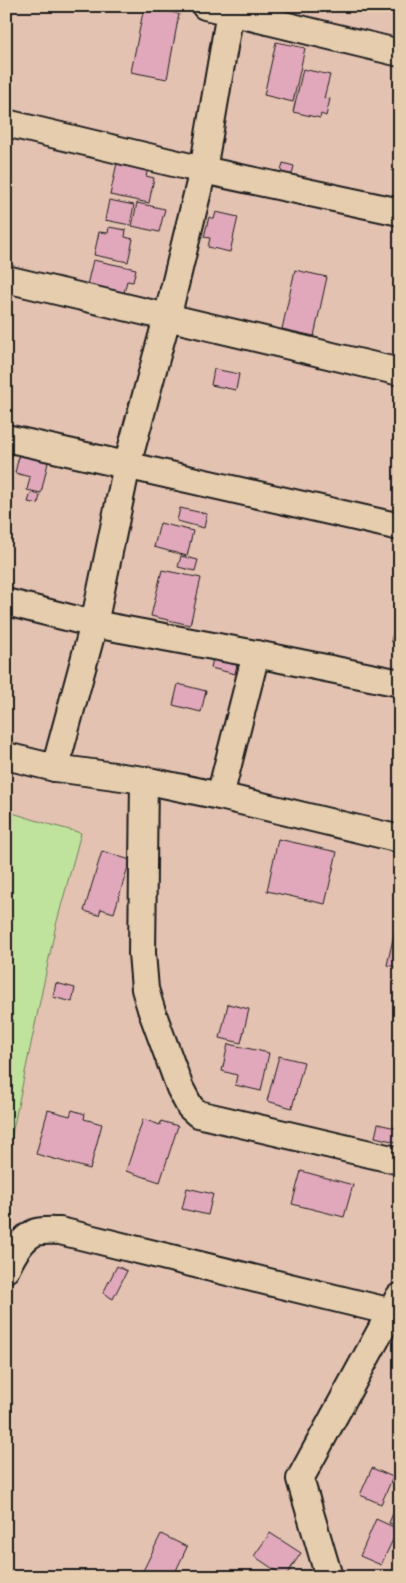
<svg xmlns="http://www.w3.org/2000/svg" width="406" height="1583" viewBox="0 0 406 1583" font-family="'Comic Neue',sans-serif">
	<rect width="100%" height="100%" fill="#e4c2b2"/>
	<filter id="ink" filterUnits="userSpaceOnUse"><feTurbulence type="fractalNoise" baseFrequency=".02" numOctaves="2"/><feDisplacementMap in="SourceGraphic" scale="10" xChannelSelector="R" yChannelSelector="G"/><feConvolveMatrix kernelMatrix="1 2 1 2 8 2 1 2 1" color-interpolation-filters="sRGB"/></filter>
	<g filter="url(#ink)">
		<polygon fill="#bfe29c" stroke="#6e7f5c" points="6,811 48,824 81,833 56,925 6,1163"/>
		<g fill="#e0a8ba" stroke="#1c1c1c">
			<polygon points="144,7 179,14 167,79 131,72"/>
			<polygon points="276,42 305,48 293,102 264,95"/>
			<polygon points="303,69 330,75 324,98 330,99 326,116 321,114 320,118 293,112"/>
			<polygon points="117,163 148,169 146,176 154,178 149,203 110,195"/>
			<polygon points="283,163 294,166 291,178 280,176"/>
			<polygon points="109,200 134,205 130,225 105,220"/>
			<polygon points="137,203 165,209 159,232 132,226"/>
			<polygon points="216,212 238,217 230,252 208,247 210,238 204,237 209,217 214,219"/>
			<polygon points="109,227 126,230 125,237 133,239 128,262 94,255 99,232 108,233"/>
			<polygon points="93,260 136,269 133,282 127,281 124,293 87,285"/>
			<polygon points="295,270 327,277 314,336 282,329"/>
			<polygon points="214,369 239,374 236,390 211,385"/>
			<polygon points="21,447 50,454 41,493 27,490 30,477 15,473"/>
			<polygon points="6,453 12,455 6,481"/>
			<polygon points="31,493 40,495 38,504 28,502"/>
			<polygon points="180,508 207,514 204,528 177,521"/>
			<polygon points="160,523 193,531 187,556 154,547"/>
			<polygon points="181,556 198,560 195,571 178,567"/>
			<polygon points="162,570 201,578 190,625 151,616"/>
			<polygon points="400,603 400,643 391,641"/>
			<polygon points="215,648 239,654 235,674 211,668"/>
			<polygon points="178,684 206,691 201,712 173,705"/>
			<polygon points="278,839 337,852 325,904 267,891"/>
			<polygon points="102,851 130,860 114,913 101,909 99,915 84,911"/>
			<polygon points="396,926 400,927 400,968 387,965"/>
			<polygon points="56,983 75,988 72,1002 53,997"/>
			<polygon points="228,1004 249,1009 241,1043 220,1038"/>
			<polygon points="228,1044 269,1053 261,1091 235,1085 237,1075 222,1071"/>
			<polygon points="279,1056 304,1062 292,1108 267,1101"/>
			<polygon points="48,1110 70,1116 72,1110 85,1114 84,1119 102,1124 90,1169 36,1154"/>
			<polygon points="143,1119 160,1125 161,1121 178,1126 160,1182 126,1171"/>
			<polygon points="378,1124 400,1129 400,1143 375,1137"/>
			<polygon points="301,1171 353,1185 344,1217 292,1204"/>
			<polygon points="187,1188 213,1194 208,1215 182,1209"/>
			<polygon points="117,1266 127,1271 113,1299 103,1293"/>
			<polygon points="372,1468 393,1477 381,1504 360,1495"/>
			<polygon points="400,1497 400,1527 389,1523"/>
			<polygon points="376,1519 398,1529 381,1565 360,1556"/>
			<polygon points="270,1533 301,1553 285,1577 254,1556"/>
			<polygon points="161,1534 187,1547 173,1577 140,1577"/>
		</g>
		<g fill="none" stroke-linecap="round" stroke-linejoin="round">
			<defs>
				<g id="minor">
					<polyline points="205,6 400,53"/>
					<polyline points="6,123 203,170 400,212"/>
					<polyline points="6,279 400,372"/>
					<polyline points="6,438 400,527"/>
					<polyline points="6,602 94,624 256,654 400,683"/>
					<polyline points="6,756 55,768 144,780 220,796 400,839"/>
					<polyline points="55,768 94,624 127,465 167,318 203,170 231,6"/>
					<polyline points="144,780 142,953 145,989 151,1009 180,1088 190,1107 198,1114 400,1161"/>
					<polyline points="220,796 256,654"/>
					<path d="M6,1269C12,1256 21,1238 36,1232C44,1230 52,1231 60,1231L400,1314"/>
					<polyline points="329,1577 300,1479 399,1297"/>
				</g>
			</defs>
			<use href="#minor" stroke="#1c1c1c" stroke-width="30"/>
			<use href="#minor" stroke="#e5cdae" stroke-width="26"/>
		</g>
	</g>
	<rect width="406" height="1583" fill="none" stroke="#e5cdae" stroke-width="25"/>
	<rect x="12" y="12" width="381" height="1558" fill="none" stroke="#1c1c1c" stroke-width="2" filter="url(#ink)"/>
</svg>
